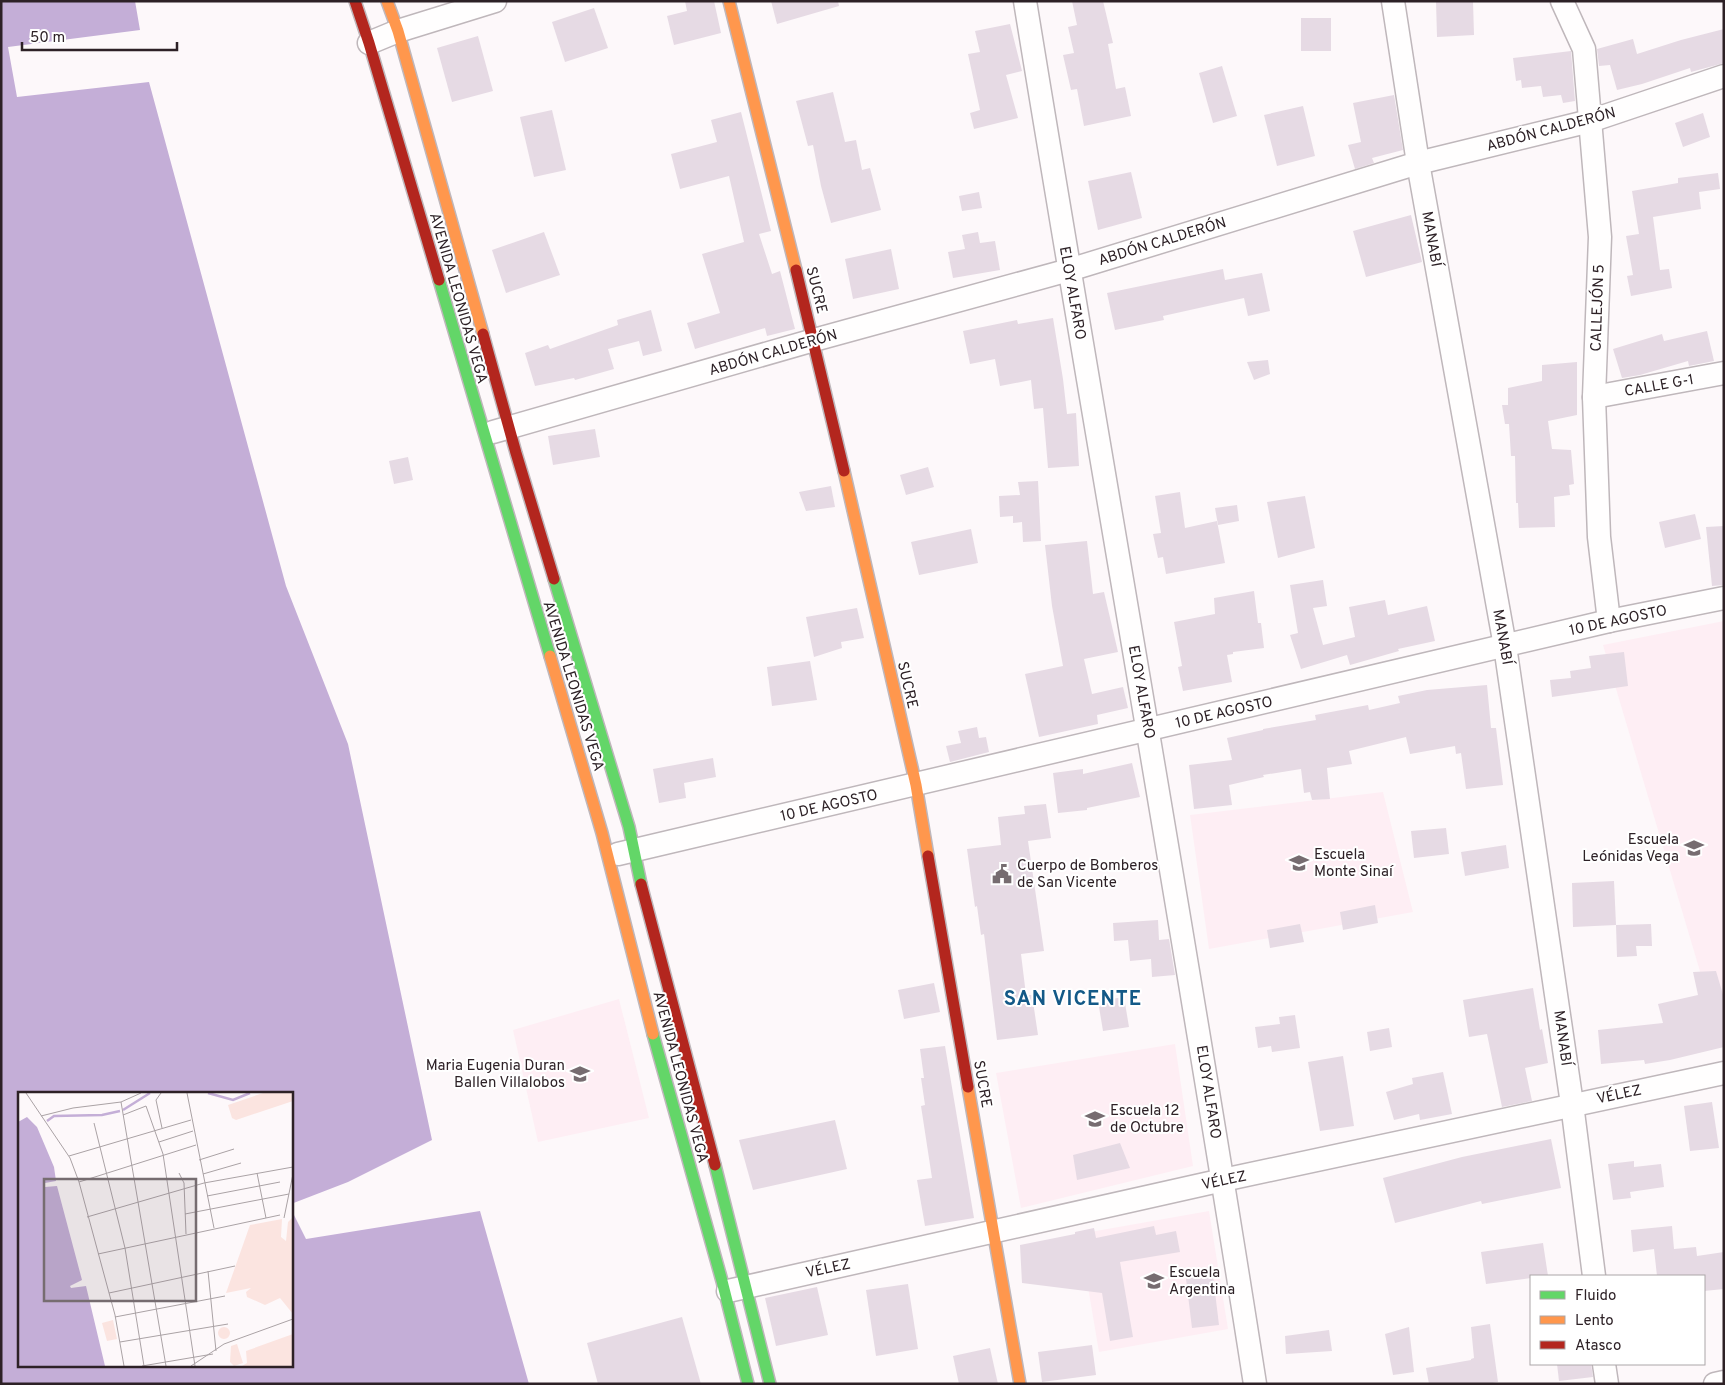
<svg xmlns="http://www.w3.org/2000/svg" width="1725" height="1385" viewBox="0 0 1725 1385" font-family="Overpass,sans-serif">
	<rect width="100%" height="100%" fill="#fdf8fa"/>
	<g fill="#feeef4">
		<polygon points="1724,621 1724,1052 1603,645"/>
		<polygon points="1383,792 1413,912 1209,949 1190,815"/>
		<polygon points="619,999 649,1118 538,1142 513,1030"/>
		<polygon points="1175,1044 1193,1166 1021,1208 996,1073"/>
		<polygon points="1209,1211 1228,1329 1099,1352 1079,1234"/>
	</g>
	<polygon fill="#c4aed7" points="1,1 135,1 140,30 8,47 17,97 149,82 286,586 348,744 432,1140 348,1182 291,1204 291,1094 19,1094 19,1366 291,1366 291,1209 306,1239 480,1211 529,1384 1,1384"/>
	<g fill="#e6dae4">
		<polygon points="685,1 714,1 721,33 674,45 667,16 687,11"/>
		<polygon points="771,1 838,1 839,6 777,24"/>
		<polygon points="1072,1 1103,1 1113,43 1108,44 1116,89 1125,87 1131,116 1084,126 1077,89 1071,90 1063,55 1074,53 1068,27 1077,25"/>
		<polygon points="1436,1 1473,1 1474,35 1437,37"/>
		<polygon points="594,8 608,48 565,62 552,22"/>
		<rect x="1301" y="18" width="30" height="33"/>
		<polygon points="1010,24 1022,71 1006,75 1018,118 974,129 970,113 980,110 968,54 980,52 975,31"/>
		<polygon points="1724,29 1724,63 1691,72 1690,68 1642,84 1617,90 1610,65 1599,66 1597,49 1633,39 1637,54 1681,40"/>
		<polygon points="478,36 493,91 452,102 437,48"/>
		<polygon points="1571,51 1575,101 1563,103 1561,95 1543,97 1541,86 1522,88 1521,80 1516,81 1513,58"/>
		<polygon points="1222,66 1237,116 1213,123 1199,73"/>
		<polygon points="833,92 845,142 856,140 862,170 870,168 881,210 831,223 821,186 813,145 808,146 796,101"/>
		<polygon points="1394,95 1403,150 1372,158 1374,163 1355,169 1348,145 1361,142 1353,103"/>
		<polygon points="1303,106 1315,156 1277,166 1264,115"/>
		<polygon points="552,110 566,170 534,177 520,117"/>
		<polygon points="741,112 771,231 759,234 772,274 780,271 795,329 767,336 765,328 695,349 687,323 720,313 702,254 744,242 729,176 680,189 671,154 717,142 711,120"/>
		<polygon points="1703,113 1710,137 1683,147 1675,123"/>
		<polygon points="1131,172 1142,218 1098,230 1088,181"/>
		<polygon points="1718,173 1720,189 1699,192 1701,209 1653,217 1660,270 1669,269 1672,288 1631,296 1627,276 1633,275 1626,236 1639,234 1632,191 1678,183 1678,178"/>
		<polygon points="979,192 982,208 962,211 959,196"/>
		<polygon points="1411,215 1422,262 1366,277 1353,231"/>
		<polygon points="544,232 560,275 506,293 492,250"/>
		<polygon points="978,232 980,243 995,241 1000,270 953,278 948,252 965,249 962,235"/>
		<polygon points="891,249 899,289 853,299 845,259"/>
		<polygon points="1223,269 1225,280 1262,273 1270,311 1248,316 1244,298 1163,316 1164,320 1115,330 1107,293"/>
		<polygon points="651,310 662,351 643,356 639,341 608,349 614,369 575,380 574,378 535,386 525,353 548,345 550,349 618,325 617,320"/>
		<polygon points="1053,318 1063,379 1067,414 1076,413 1079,466 1048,468 1043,408 1034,409 1031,380 1000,386 995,359 970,364 963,331 1017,320 1018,324"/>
		<polygon points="1707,331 1714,361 1689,366 1688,361 1640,375 1622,378 1613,349 1662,334 1664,341"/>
		<polygon points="1268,360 1270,374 1254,380 1247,362"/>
		<polygon points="1577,362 1577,415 1548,421 1552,449 1571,450 1574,484 1569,485 1570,495 1554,497 1555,527 1519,528 1518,503 1516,503 1515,456 1511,456 1509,424 1505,424 1502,405 1508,405 1508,388 1542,381 1542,365"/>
		<polygon points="595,429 600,457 553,465 548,436"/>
		<polygon points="408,457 413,480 394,484 389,461"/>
		<polygon points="928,467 934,487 906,495 900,475"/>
		<polygon points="1038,481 1041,541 1023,542 1022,522 1013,523 1013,516 1000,517 999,496 1020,495 1018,482"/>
		<polygon points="831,486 835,507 806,511 799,492"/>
		<polygon points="1180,492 1185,528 1217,521 1225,563 1166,574 1163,557 1158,558 1153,534 1161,533 1155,496"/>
		<polygon points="1305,496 1315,548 1278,558 1267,502"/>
		<polygon points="1237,505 1239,521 1218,525 1215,508"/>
		<polygon points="1695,514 1701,539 1665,548 1659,522"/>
		<polygon points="1724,526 1724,585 1712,586 1706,527"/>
		<polygon points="971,529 978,563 919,575 911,542"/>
		<polygon points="1087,541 1093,594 1104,592 1118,652 1084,659 1092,694 1123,687 1128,708 1097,715 1098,724 1039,737 1025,674 1063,666 1052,606 1045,545"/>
		<polygon points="1323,580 1327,606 1313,608 1323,645 1355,637 1349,607 1385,600 1388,615 1427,606 1435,641 1398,649 1399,651 1350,665 1347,655 1301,669 1290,635 1298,633 1290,585"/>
		<polygon points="1254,591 1258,623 1261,623 1264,648 1233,652 1233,654 1227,655 1232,682 1183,691 1178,667 1182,666 1174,622 1215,614 1214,598"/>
		<polygon points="857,608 864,638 841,642 842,648 814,657 806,617"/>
		<polygon points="1624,652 1628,686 1552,697 1550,680 1571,678 1570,671 1591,668 1589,656"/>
		<polygon points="810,661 817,700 772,706 767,667"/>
		<polygon points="1487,685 1491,728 1496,728 1503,785 1466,789 1461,753 1456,754 1455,746 1410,754 1406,737 1349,751 1352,764 1327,768 1330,799 1312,800 1310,792 1304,793 1301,769 1263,775 1264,777 1229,785 1232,805 1194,809 1189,765 1232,760 1227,738 1263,730 1263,729 1316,720 1315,715 1368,705 1369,710 1400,703 1398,696 1427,690"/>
		<polygon points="977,727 979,738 986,737 989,752 950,762 946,746 961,743 958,731"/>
		<polygon points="713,758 716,777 684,783 686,798 659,803 653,769"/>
		<polygon points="1132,763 1140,797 1087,808 1087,810 1058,813 1053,773 1083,769 1083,774"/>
		<polygon points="1046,804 1051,838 1028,841 1044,951 1021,954 1026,995 1032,995 1038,1035 997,1040 984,934 981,935 977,906 975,907 967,849 1001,845 998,817 1025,814 1024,806"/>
		<polygon points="1446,828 1449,854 1414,858 1411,831"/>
		<polygon points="1506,845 1509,868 1465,876 1461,852"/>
		<polygon points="1614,881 1616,925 1573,927 1572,883"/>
		<polygon points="1375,905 1378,923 1343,930 1340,912"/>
		<polygon points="1158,920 1159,940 1169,939 1175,975 1152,977 1151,959 1130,961 1128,940 1114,941 1113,923"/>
		<polygon points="1300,924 1304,942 1270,948 1267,930"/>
		<polygon points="1651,924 1652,946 1636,946 1637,956 1617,957 1616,925"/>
		<polygon points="1716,971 1724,998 1724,1047 1670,1060 1645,1064 1644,1060 1601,1064 1598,1030 1663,1023 1658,1004 1698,995 1693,972"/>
		<polygon points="934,983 940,1012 904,1019 898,990"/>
		<polygon points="1533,988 1540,1030 1542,1029 1548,1063 1525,1068 1532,1101 1502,1107 1487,1034 1469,1037 1463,1000"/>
		<polygon points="1124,997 1129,1027 1103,1031 1098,1001"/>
		<polygon points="1295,1015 1300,1048 1272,1052 1271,1046 1258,1048 1255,1027 1280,1024 1279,1017"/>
		<polygon points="1389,1028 1392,1047 1370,1051 1367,1032"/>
		<polygon points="945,1046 974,1218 925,1226 917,1180 932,1178 921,1106 925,1105 921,1078 924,1078 920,1049"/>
		<polygon points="1343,1056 1354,1126 1320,1131 1308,1062"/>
		<polygon points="1443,1072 1452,1114 1420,1120 1419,1114 1394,1120 1386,1092 1413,1084 1412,1078"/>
		<polygon points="1712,1102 1719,1148 1690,1151 1684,1106"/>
		<polygon points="835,1120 847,1169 753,1190 739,1140"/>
		<polygon points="1551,1139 1561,1188 1482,1204 1481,1201 1395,1223 1383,1178 1462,1157"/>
		<polygon points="1120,1143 1130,1168 1077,1180 1073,1155"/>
		<polygon points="1634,1161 1634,1167 1661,1164 1664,1187 1630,1192 1631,1198 1613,1200 1608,1164"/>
		<polygon points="1154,1226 1156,1235 1176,1231 1180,1252 1120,1262 1133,1337 1110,1341 1102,1293 1022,1283 1020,1245 1075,1234 1075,1232 1094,1228 1096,1238"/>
		<polygon points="1672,1226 1674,1249 1696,1247 1697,1256 1724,1252 1724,1289 1704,1291 1704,1275 1657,1276 1654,1249 1633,1252 1631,1230"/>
		<polygon points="1543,1243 1548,1276 1531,1276 1531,1278 1486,1284 1481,1252"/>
		<polygon points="1212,1267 1219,1325 1192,1328 1185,1271"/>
		<polygon points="908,1284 918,1349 876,1356 866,1290"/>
		<polygon points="817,1287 828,1335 776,1346 765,1298"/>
		<polygon points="682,1317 701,1384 598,1384 587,1343"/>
		<polygon points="1490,1324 1498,1382 1487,1384 1429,1384 1426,1368 1471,1360 1471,1359 1474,1358 1471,1327"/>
		<polygon points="1409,1327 1414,1372 1393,1375 1385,1334"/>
		<polygon points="1329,1330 1332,1351 1286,1354 1285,1336"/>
		<polygon points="1092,1345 1096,1375 1042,1382 1038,1352"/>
		<polygon points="990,1348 998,1384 959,1384 953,1356"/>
		<polygon points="1557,1364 1591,1364 1593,1377 1559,1381"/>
	</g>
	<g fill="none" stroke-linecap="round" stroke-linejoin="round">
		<defs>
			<g id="street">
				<path d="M1025,1C1100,462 1183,922 1255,1384"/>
				<polyline points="1393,1 1418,163 1505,646 1572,1104 1594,1276"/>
				<polyline points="1562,1 1584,49 1600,237 1594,397 1599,537 1609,621"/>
				<polyline points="369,43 398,31 495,1"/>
				<polyline points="1594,397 1724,373"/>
				<polyline points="493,432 814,340 1069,270 1418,163 1590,121 1724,76"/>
				<polyline points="618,854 1609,621 1724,598"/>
				<polyline points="728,1291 1223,1180 1724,1073"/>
				<polyline points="1604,1364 1607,1384"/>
				<polyline points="1715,1384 1724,1382"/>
			</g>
			<g id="fast">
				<polyline points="439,280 550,656"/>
				<polyline points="554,579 629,827 641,884"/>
				<polyline points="653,1034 722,1281 748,1384"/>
				<polyline points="715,1165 770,1384"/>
			</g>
			<g id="slow">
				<polyline points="387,1 398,31 483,334"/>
				<polyline points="729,1 796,270"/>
				<polyline points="844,471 916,785 928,856"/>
				<polyline points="550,656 602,833 653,1034"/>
				<polyline points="968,1087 1020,1384"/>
			</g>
			<g id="jam">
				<polyline points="355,1 369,43 439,280"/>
				<polyline points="796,270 844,471"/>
				<polyline points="483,334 516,453 554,579"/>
				<polyline points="928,856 968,1087"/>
				<polyline points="641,884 715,1165"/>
			</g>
		</defs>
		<use href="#street" stroke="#bfb7bb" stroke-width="25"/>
		<use href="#fast" stroke="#bfb7bb" stroke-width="14"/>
		<use href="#slow" stroke="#bfb7bb" stroke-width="14"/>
		<use href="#jam" stroke="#bfb7bb" stroke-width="14"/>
		<use href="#street" stroke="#fffefe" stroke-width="22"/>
		<use href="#fast" stroke="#63d668" stroke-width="11"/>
		<use href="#slow" stroke="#ff974d" stroke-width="11"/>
		<use href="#jam" stroke="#b3261e" stroke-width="11"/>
	</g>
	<defs>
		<symbol id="school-bare" viewBox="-9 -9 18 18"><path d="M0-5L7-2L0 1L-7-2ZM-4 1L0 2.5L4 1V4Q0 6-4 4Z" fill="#766c70" stroke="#fff" stroke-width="2.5" paint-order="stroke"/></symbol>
		<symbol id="civic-bare" viewBox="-9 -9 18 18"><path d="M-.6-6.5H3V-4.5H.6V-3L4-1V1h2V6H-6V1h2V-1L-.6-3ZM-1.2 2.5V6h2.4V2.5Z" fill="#766c70" stroke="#fff" stroke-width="2.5" paint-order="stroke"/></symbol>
	</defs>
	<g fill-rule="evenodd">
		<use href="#school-bare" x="1680" y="834" width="28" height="28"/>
		<use href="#school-bare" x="1285" y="849" width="28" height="28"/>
		<use href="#civic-bare" x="988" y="860" width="28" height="28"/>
		<use href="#school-bare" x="566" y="1060" width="28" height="28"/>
		<use href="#school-bare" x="1081" y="1105" width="28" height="28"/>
		<use href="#school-bare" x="1140" y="1267" width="28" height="28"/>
	</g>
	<g text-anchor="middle" stroke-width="4" stroke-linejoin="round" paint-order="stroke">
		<g font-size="15" fill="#2d2126" stroke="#fff">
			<text transform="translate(1551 129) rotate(-15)" y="5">ABDÓN CALDERÓN</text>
			<text transform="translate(1432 239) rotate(80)" y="5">MANABÍ</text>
			<text transform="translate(1162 241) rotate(-17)" y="5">ABDÓN CALDERÓN</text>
			<text transform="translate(817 290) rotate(76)" y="5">SUCRE</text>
			<text transform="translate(1073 293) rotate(80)" y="5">ELOY ALFARO</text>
			<text transform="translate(459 298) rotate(74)" y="5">AVENIDA LEONIDAS VEGA</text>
			<text transform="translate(1597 308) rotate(-88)" y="5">CALLEJÓN 5</text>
			<text transform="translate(773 352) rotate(-16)" y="5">ABDÓN CALDERÓN</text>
			<text transform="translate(1659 385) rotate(-10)" y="5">CALLE G-1</text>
			<text transform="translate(1618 620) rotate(-12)" y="5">10 DE AGOSTO</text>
			<text transform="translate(1503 637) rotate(80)" y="5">MANABÍ</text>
			<text transform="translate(908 685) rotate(77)" y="5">SUCRE</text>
			<text transform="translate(574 686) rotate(73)" y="5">AVENIDA LEONIDAS VEGA</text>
			<text transform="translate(1142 692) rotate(80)" y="5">ELOY ALFARO</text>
			<text transform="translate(1224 712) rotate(-13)" y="5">10 DE AGOSTO</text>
			<text transform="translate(829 805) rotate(-13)" y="5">10 DE AGOSTO</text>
			<text transform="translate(1563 1038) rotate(82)" y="5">MANABÍ</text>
			<text transform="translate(681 1077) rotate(75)" y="5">AVENIDA LEONIDAS VEGA</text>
			<text transform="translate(983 1084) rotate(80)" y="5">SUCRE</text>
			<text transform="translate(1209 1092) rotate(81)" y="5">ELOY ALFARO</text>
			<text transform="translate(1619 1094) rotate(-12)" y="5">VÉLEZ</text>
			<text transform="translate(1224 1180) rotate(-12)" y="5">VÉLEZ</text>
			<text transform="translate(828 1268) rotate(-12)" y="5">VÉLEZ</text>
		</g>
		<g font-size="15" fill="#2d2126" stroke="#fff" text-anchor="start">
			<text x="1679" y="844" text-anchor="end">Escuela<tspan x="1679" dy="17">Leónidas Vega</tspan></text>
			<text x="1314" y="859">Escuela<tspan x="1314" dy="17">Monte Sinaí</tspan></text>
			<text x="1017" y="870">Cuerpo de Bomberos<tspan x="1017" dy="17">de San Vicente</tspan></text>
			<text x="565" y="1070" text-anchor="end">Maria Eugenia Duran<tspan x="565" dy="17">Ballen Villalobos</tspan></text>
			<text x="1110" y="1115">Escuela 12<tspan x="1110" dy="17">de Octubre</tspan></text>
			<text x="1169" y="1277">Escuela<tspan x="1169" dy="17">Argentina</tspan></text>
		</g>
		<g font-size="20" font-weight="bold" letter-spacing="1" fill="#135987" stroke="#fff">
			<text x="1073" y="1005">SAN VICENTE</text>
		</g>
	</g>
	<g transform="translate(18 1092)">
		<rect width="275" height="275" fill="#fdf8fa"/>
		<path d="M245,1H275V9L218,28L214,26L210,13ZM275,125V222L262,206L247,213L229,205L228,200L233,196L208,201L232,133L264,127L263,145L268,149L270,130ZM95,228L99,247L89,249L84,231ZM200 241a6 6 0 1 1 12 0a6 6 0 1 1-12 0ZM275,242V274H224L229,271L228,259ZM219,252L225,271L216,274L212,270L213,254Z" fill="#fbe4e0"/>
		<path d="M9,25L19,35L36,75L38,89L27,91V95L39,94L64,188L52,194L53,196L68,194L87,274H0V30Z" fill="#c4aed7"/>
		<path fill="none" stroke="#c4aed7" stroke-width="2.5" d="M190,1L215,8L232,1M105,18L132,1M29,29L36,24L84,23L102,19"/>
		<path fill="none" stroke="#aaa2a5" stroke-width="1" d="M8,1L52,66L61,90L97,223L106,274M143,1L138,8L144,36M169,1L196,136M103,10L148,274M105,23L128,14L145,62L177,274M23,24L55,16L103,10L123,1M76,31L107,156L126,274M141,50L175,39M51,64L173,28M181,68L216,57M161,81L166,91L168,142M239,81L248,126M185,82L223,71M61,90L178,53M189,104L262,90M167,122L271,102M69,125L186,91L275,75M266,126L275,82M80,162L262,123M190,179L198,259M91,201L217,174M97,225L207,204M102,250L210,232M124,274L195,262M173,274L206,252L275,227"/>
		<path fill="#766c70" fill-opacity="0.15" stroke="#766c70" stroke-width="2.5" d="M26,87H178V209H26Z"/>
		<rect width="275" height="275" fill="none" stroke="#2d2126" stroke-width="2.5"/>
	</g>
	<rect width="1725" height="1385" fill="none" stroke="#2d2126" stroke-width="5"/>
	<rect x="1530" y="1275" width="175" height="90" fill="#ffffff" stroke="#aba6a8"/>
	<rect x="1540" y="1291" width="25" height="8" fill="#63d668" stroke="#aba6a8"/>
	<text x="1575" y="1300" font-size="15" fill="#2d2126">Fluido</text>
	<rect x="1540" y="1316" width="25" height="8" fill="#ff974d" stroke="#aba6a8"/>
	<text x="1575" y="1325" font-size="15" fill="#2d2126">Lento</text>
	<rect x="1540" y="1341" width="25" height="8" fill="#b3261e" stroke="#aba6a8"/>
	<text x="1575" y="1350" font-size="15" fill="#2d2126">Atasco</text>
	<path d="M22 42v8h155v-8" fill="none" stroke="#2d2126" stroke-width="2.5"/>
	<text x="30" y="42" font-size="15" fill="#2d2126" stroke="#ffffff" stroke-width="4" paint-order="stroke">50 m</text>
</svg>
